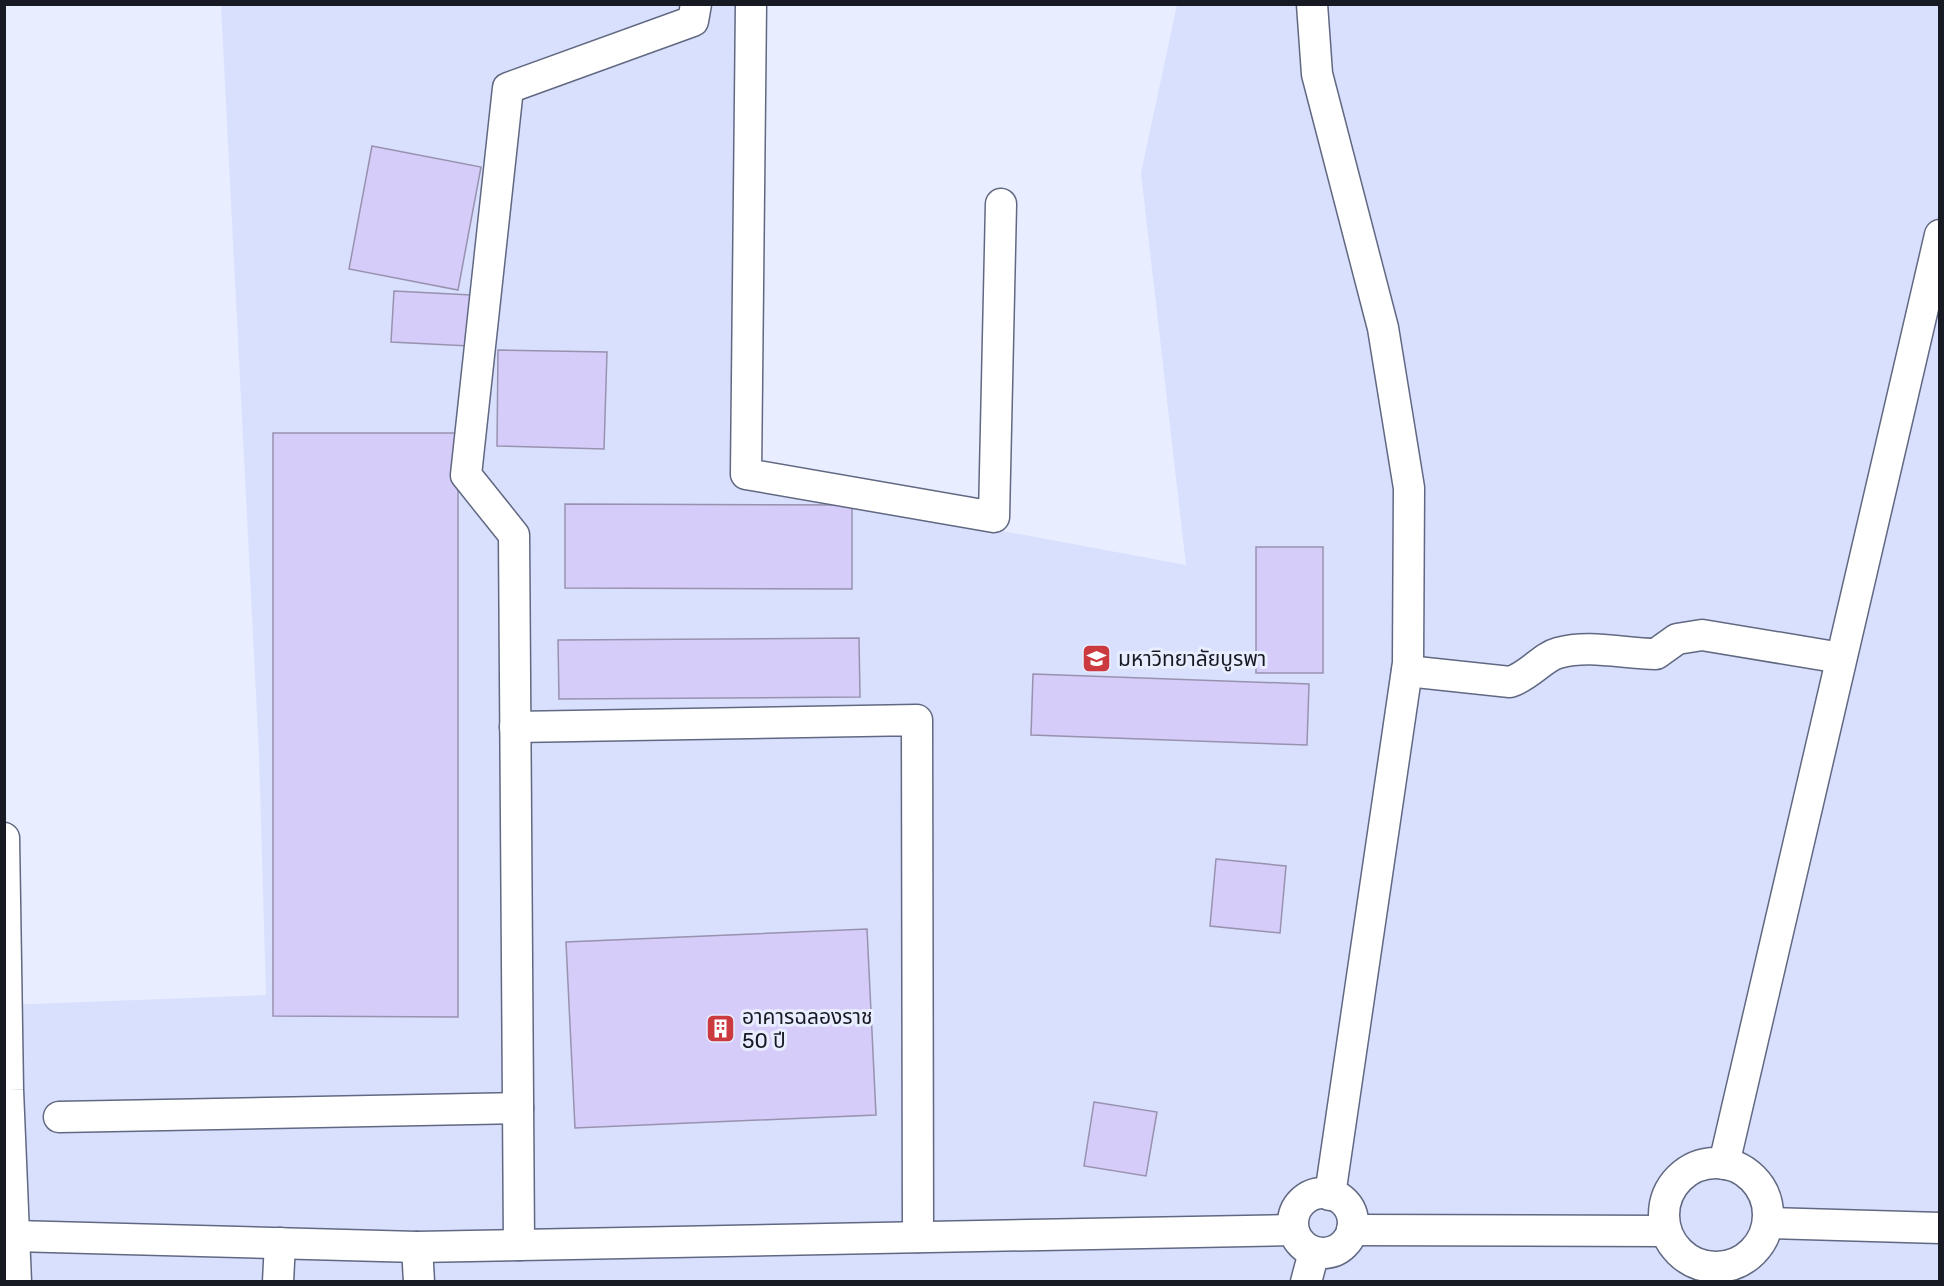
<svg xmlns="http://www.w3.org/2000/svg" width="1944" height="1286" viewBox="0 0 1944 1286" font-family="Rubik,'Noto Sans Thai',sans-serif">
	<rect width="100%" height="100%" fill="#e8edff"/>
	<polygon fill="#d8e0fd" points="221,5 740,5 738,482 1186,565 1141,173 1177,5 1939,5 1939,1281 16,1281 5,1005 266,995 259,753"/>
	<g fill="#d6ccf9" stroke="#9892ae" stroke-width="1.5">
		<polygon points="372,146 481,167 458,290 349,269"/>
		<polygon points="394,291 471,295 469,346 391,342"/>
		<polygon points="498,350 607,352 604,449 497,446"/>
		<polygon points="273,433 458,433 458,1017 273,1016"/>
		<polygon points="565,504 852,505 852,589 565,588"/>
		<rect x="1256" y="547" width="67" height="126"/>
		<polygon points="859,638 860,697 559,699 558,640"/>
		<polygon points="1033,674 1309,684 1307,745 1031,735"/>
		<polygon points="1216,859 1286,866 1280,933 1210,926"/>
		<polygon points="867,929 876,1115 575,1128 566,942"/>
		<polygon points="1094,1102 1157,1112 1146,1176 1084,1166"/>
	</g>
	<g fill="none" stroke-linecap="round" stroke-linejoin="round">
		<defs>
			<g id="minor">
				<polyline points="751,4 746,474 994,517 1001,204"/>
				<polyline points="1312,4 1317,74 1383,328 1409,488 1408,663 1330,1195"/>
				<path d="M1407,671L1510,682C1529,676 1543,657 1558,653C1590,644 1624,654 1656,654L1677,639L1702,635L1841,658"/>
				<polyline points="515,727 917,720 918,1237"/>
				<polyline points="4,838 8,1090 16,1282"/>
				<polyline points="59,1117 518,1108"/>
				<circle cx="1716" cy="1215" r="52"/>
				<polyline points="1724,1164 1940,235"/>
				<circle cx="1323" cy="1223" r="30"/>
				<polyline points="1769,1223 1940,1228"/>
				<polyline points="1352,1230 1665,1231"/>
				<polyline points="14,1236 417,1247 1293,1230"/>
				<polyline points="519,1245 514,535 466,475 508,88 693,21 696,4"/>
				<polyline points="417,1247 419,1282"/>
				<polyline points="278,1282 280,1243"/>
				<polyline points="1306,1282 1314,1252"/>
			</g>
		</defs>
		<use href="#minor" stroke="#616881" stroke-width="33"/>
		<use href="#minor" stroke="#fff" stroke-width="30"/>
	</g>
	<defs>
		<symbol id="university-square" viewBox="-11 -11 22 22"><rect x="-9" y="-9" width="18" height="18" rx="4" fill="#ca3a3e" stroke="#e8edff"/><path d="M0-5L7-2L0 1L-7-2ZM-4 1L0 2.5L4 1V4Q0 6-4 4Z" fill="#fff"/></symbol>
		<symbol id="building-square" viewBox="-11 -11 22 22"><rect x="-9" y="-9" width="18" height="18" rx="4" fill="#ca3a3e" stroke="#e8edff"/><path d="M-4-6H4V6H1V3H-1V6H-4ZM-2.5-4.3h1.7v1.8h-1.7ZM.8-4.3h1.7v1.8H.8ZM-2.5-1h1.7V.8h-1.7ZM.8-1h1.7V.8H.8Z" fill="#fff"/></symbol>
	</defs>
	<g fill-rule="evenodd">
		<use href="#university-square" x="1080" y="642" width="33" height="33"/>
		<use href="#building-square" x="704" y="1012" width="33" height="33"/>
	</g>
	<g text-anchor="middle" stroke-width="6" stroke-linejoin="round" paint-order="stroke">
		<g font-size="21" fill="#171923" stroke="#e8edff" text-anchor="start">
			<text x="1118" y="666">มหาวิทยาลัยบูรพา</text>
			<text x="742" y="1024">อาคารฉลองราช<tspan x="742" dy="24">50 ปี</tspan></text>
		</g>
	</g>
	<rect width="1944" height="1286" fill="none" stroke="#171923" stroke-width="12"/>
</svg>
